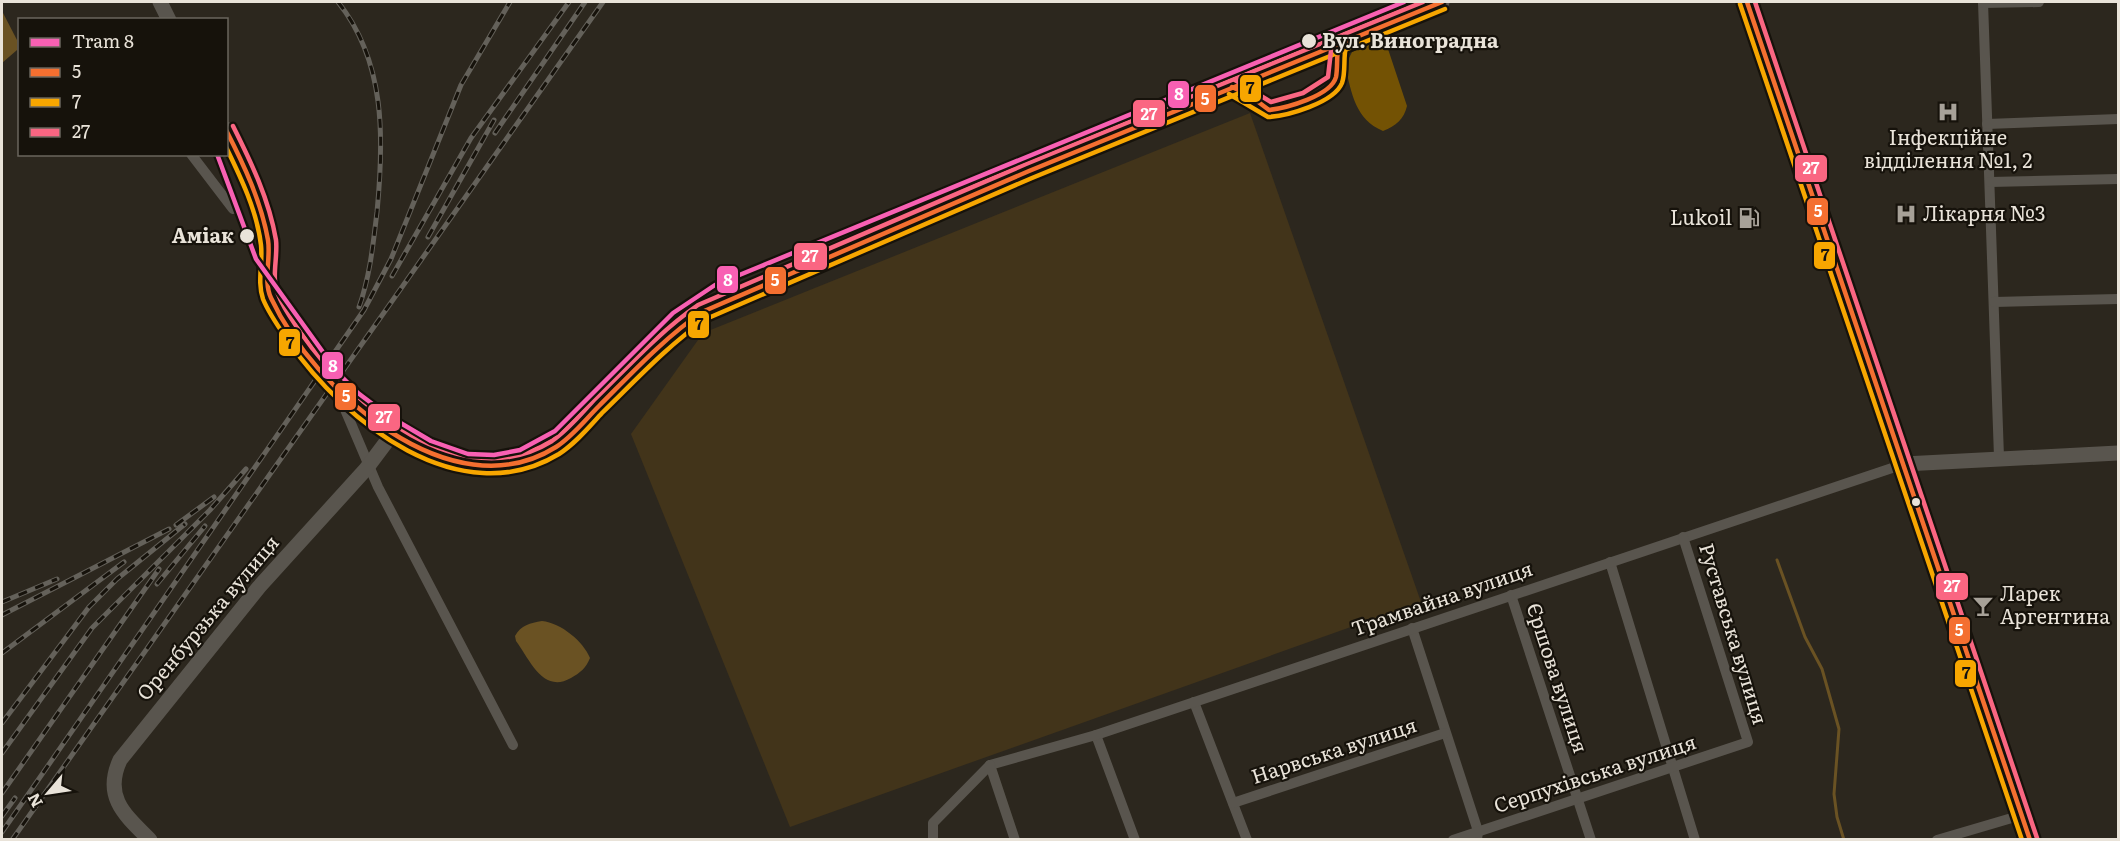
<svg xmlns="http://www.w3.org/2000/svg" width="2120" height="841" viewBox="0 0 2120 841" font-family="Literata,serif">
	<rect width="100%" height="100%" fill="#2c271e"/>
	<polygon fill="#42341a" points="1250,113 1421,602 790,827 631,434 703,333"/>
	<path fill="#735204" d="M1373,43L1388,49L1407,106C1404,119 1396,126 1383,131C1355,119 1352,94 1345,66L1352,52Z"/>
	<g fill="#6a5223">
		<polygon points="2,11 17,40 17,50 2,63"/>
		<path d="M542,621C561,623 583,641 590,658C586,668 580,673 571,678C543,694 530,660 516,641L515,636C521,625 530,623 542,621Z"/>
	</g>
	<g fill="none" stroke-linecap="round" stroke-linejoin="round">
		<polyline stroke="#6a5223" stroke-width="3" points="1777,560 1805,637 1822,669 1839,729 1834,794 1837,817 1844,840"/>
		<g stroke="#59554e" stroke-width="10">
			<polyline points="1983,2 1999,457"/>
			<polyline points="1983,3 2039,2"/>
			<polyline points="1987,124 2118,119"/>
			<polyline points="191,154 233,209"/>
			<polyline points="1990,182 2118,179"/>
			<polyline points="1994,302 2118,299"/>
			<polyline points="338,393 378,487 513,745"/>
			<polyline points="1610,562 1695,840"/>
			<polyline points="1511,595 1591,840"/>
			<polyline points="1412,628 1478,831 1477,840"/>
			<polyline points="1194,702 1247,840"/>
			<polyline points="1096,735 1135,840"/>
			<polyline points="990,765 1096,735 1904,464"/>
			<polyline points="990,765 1015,840"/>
			<polyline points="1233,803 1445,733"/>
			<polyline points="933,840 933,823 990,765"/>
			<polyline points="1453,840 1748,742 1683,537"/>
			<polyline points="1937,840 2022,815"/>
		</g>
		<g stroke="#59554e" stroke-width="15">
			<polyline points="160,2 169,20"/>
			<polyline points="1747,2 2030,840"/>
			<path d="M226,129C243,164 262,201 268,240C272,259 265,277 270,296C287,327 314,367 339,392C350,403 363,411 375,420C427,458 496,488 556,447C569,438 581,425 592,413C628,378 660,339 702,312L1029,171L1442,2"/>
			<polyline points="1904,464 2118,453"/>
			<path d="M150,840C125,815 103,797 120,760L259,587L366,469L393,433"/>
		</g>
		<defs>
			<g id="rail">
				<path d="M338,2C386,62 384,139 377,212C373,245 370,276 359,307"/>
				<polyline points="495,133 585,2"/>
				<polyline points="428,237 494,120"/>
				<polyline points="392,276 471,138 569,2"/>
				<polyline points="176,525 214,497"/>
				<polyline points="157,584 205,526"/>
				<polyline points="2,602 57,579"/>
				<polyline points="2,615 169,529"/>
				<polyline points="2,653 124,562"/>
				<polyline points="2,723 89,607 117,579 185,524"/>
				<polyline points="2,753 92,628 210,510 246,469"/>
				<polyline points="2,793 159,569"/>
				<polyline points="2,816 15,798"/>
				<polyline points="2,832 364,310 391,259 461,85 510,2"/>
				<polyline points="12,840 603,2"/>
			</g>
		</defs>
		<use href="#rail" stroke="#64615a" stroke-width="5"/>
		<use href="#rail" stroke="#16120b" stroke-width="3" stroke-dasharray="9" stroke-linecap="butt"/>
		<defs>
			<g id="bus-1">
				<polyline points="1747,2 2030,840"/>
				<path d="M1232,87L1249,95L1269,110C1286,108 1331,96 1336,77C1338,67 1336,55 1339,44"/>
				<path d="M226,130C244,165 261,201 268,240C271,258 263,281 271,298C314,390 451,513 556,447C572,437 585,420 599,406C632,373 663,339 702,312L1029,171L1442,2"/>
			</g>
			<g id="bus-2">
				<polyline points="1740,4 2022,840"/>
				<path d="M1229,94L1268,117C1287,116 1334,103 1342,83C1346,72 1343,58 1346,46"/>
				<path d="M226,147C241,178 257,211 261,245C263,263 257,282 263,299C269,314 280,329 289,342C344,422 460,514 559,454C576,443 589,427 602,413C636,380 667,346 706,319L1032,178L1445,9"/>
			</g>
			<g id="bus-3">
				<polyline points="1755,2 2037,838"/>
				<polyline points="1235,80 1271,102 1303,93 1328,77 1332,42"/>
				<path d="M233,126C251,162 269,199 276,240C278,257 271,278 278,294C283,308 293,321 301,333C351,405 461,497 552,441C568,430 581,414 594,400C628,367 659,332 698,305L1026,164L1423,2"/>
			</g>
		</defs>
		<use href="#bus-1" stroke="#16120b" stroke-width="9"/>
		<use href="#bus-2" stroke="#16120b" stroke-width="9"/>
		<use href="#bus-3" stroke="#16120b" stroke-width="9"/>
		<use href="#bus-1" stroke="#f46f30" stroke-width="4.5"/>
		<use href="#bus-2" stroke="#f7a600" stroke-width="4.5"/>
		<use href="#bus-3" stroke="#fa6682" stroke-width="4.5"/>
		<defs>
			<polyline id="tram-1" points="217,154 256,259 338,373 358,393 387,415 431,441 468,454 494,455 520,450 555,431 673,313 715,285 1404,2"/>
		</defs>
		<use href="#tram-1" stroke="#16120b" stroke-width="9"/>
		<use href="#tram-1" stroke="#f860b3" stroke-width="4.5"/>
	</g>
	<defs>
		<symbol id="hospital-bare" viewBox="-9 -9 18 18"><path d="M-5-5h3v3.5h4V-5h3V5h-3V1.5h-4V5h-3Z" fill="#a7a198" stroke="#16120b" stroke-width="2.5" paint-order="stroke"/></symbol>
		<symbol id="fuel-bare" viewBox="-9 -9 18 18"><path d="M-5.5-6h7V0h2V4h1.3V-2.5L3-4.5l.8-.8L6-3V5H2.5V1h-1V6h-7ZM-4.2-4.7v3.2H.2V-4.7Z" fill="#a7a198" stroke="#16120b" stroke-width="2.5" paint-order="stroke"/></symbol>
		<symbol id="bar-bare" viewBox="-9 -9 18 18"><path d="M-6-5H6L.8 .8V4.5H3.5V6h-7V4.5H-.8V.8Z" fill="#a7a198" stroke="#16120b" stroke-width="2.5" paint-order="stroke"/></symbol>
	</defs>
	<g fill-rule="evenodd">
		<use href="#hospital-bare" x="1933" y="97" width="30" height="30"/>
		<use href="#hospital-bare" x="1891" y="199" width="30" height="30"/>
		<use href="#fuel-bare" x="1734" y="203" width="30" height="30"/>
		<use href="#bar-bare" x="1968" y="591" width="30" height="30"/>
	</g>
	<g fill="#e9e3d9" stroke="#16120b" stroke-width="2">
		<circle cx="1309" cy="41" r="8"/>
		<circle cx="247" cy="236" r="8"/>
		<circle cx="1916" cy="502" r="5"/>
	</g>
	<g text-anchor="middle" stroke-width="4.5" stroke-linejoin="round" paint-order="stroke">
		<g font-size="20" font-weight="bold" fill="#e9e3d9" stroke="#16120b" text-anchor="start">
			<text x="1322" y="48">Вул. Виноградна</text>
			<text x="234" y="243" text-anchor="end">Аміак</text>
		</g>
		<g font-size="20" fill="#e9e3d9" stroke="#16120b" text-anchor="start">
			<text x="1948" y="145" text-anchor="middle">Інфекційне<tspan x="1948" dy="23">відділення №1, 2</tspan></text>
			<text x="1923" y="221">Лікарня №3</text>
			<text x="1732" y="225" text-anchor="end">Lukoil</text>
			<text x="2000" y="601">Ларек<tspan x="2000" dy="23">Аргентина</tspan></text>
		</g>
		<g font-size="20" fill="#e9e3d9" stroke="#16120b">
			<text transform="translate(1442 599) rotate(-19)" y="7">Трамвайна вулиця</text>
			<text transform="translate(208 618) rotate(-50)" y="7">Оренбурзька вулиця</text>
			<text transform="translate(1733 634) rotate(73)" y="7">Руставська вулиця</text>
			<text transform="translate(1557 678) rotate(72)" y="7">Єршова вулиця</text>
			<text transform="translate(1334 751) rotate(-18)" y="7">Нарвська вулиця</text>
			<text transform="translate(1595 774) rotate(-18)" y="7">Серпухівська вулиця</text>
		</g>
	</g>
	<g stroke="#16120b" stroke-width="2">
		<rect x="1239" y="74" width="23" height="29" rx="6" fill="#f7a600"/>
		<rect x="1167" y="80" width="23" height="29" rx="6" fill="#f860b3"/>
		<rect x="1194" y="84" width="23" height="29" rx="6" fill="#f46f30"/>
		<rect x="1132" y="99" width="34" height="29" rx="6" fill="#fa6682"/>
		<rect x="1794" y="154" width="34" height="29" rx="6" fill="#fa6682"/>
		<rect x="1806" y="197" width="23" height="29" rx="6" fill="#f46f30"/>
		<rect x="1813" y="241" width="23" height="29" rx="6" fill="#f7a600"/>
		<rect x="793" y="242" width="35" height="29" rx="6" fill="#fa6682"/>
		<rect x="716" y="265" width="23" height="29" rx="6" fill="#f860b3"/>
		<rect x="764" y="266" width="23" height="29" rx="6" fill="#f46f30"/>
		<rect x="687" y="310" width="23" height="29" rx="6" fill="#f7a600"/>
		<rect x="278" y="328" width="23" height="29" rx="6" fill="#f7a600"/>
		<rect x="321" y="351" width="23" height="29" rx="6" fill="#f860b3"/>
		<rect x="334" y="382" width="23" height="29" rx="6" fill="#f46f30"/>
		<rect x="367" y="403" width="34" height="29" rx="6" fill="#fa6682"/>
		<rect x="1935" y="572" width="34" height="29" rx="6" fill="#fa6682"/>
		<rect x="1948" y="616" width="23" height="29" rx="6" fill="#f46f30"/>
		<rect x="1954" y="659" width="23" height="29" rx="6" fill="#f7a600"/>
	</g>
	<g font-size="16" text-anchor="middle" font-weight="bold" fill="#fff">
		<text x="1179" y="100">8</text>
		<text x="1205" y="105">5</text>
		<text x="1149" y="120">27</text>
		<text x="1811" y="174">27</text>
		<text x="1818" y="217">5</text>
		<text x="810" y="262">27</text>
		<text x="728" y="286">8</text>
		<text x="775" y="286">5</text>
		<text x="333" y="372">8</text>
		<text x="346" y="402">5</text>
		<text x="384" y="423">27</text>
		<text x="1952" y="592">27</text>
		<text x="1959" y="636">5</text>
	</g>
	<g font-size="16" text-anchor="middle" font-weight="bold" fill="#111">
		<text x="1250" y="94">7</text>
		<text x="1825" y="261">7</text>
		<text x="699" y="330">7</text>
		<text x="290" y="349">7</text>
		<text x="1966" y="679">7</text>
	</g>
	<rect width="2120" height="841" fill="none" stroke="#e9e3d9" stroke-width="6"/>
	<rect x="18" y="18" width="210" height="138" fill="#16120b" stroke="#6a665d" stroke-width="1.5"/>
	<rect x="30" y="38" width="30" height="9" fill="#f860b3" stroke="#6a665d" stroke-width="1.5"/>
	<text x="72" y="48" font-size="18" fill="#e9e3d9">Tram 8</text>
	<rect x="30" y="68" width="30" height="9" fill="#f46f30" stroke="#6a665d" stroke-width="1.5"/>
	<text x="72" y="78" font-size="18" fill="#e9e3d9">5</text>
	<rect x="30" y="98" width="30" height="9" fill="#f7a600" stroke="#6a665d" stroke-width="1.5"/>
	<text x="72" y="108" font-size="18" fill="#e9e3d9">7</text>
	<rect x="30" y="128" width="30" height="9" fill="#fa6682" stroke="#6a665d" stroke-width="1.5"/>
	<text x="72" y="138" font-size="18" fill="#e9e3d9">27</text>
	<g transform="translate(48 793) rotate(241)" stroke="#16120b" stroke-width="4.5" paint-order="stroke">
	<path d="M0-4.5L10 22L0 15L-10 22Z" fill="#e9e3d9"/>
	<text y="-9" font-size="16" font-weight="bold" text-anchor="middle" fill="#e9e3d9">N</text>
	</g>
</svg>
